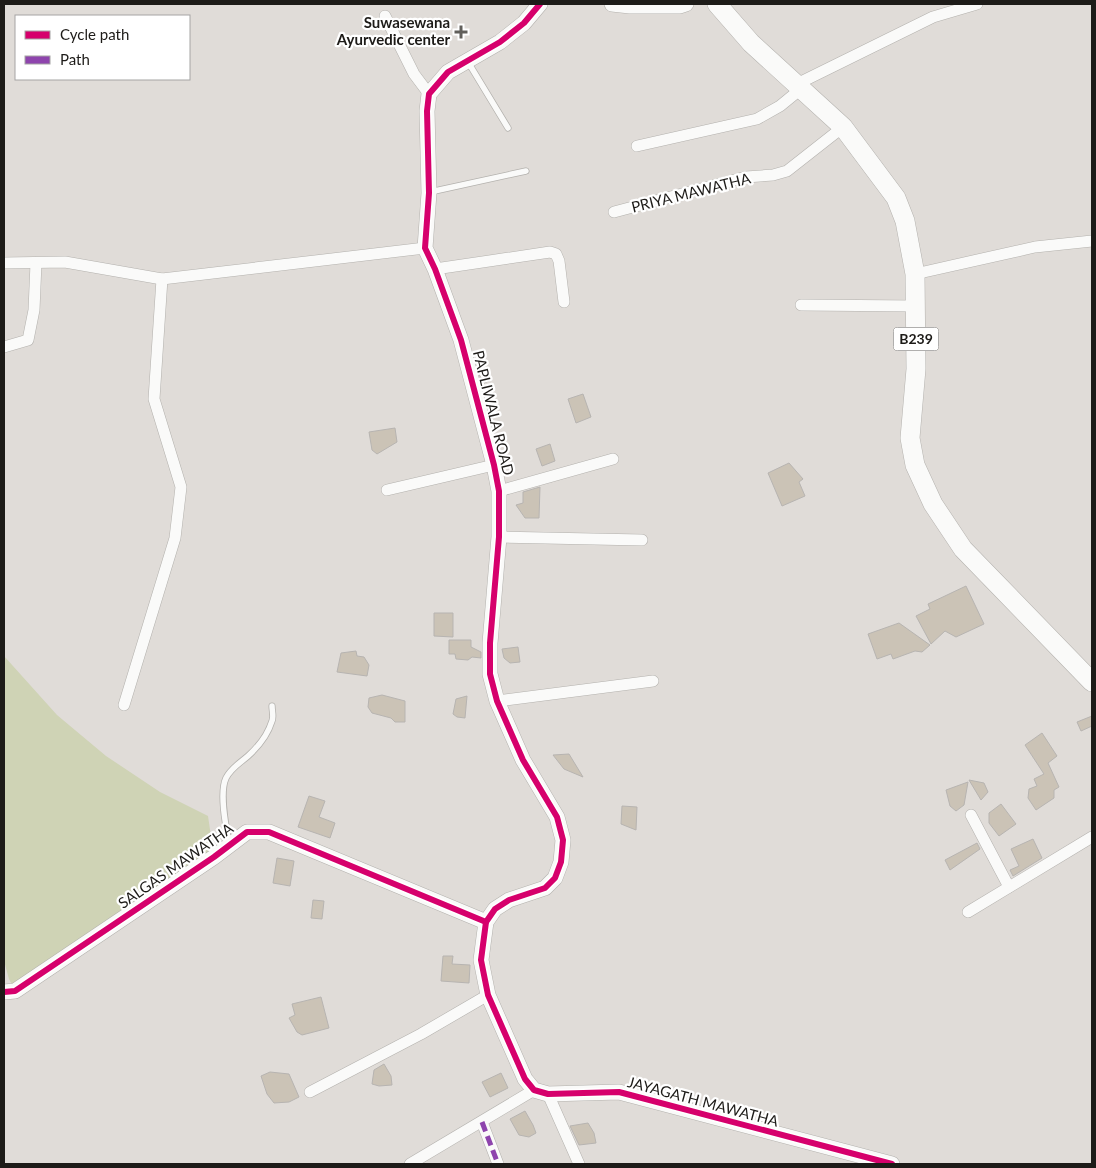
<svg xmlns="http://www.w3.org/2000/svg" width="1096" height="1168" viewBox="0 0 1096 1168" font-family="Lato,sans-serif">
	<rect width="100%" height="100%" fill="#e0dcd8"/>
	<polygon fill="#cfd3b5" points="4,656 57,715 106,756 160,792 208,816 214,857 15,991 9,979 4,961"/>
	<g fill="#cbc3b6" stroke="#b7b4b1">
		<polygon points="485,367 491,380 482,384 478,369"/>
		<polygon points="583,394 591,417 576,423 568,399"/>
		<polygon points="395,428 397,442 377,454 372,450 369,432"/>
		<polygon points="550,444 555,461 542,466 536,449"/>
		<polygon points="789,463 803,479 799,482 805,496 782,506 768,473"/>
		<polygon points="540,487 539,518 525,518 516,505 523,503 523,492"/>
		<polygon points="966,586 984,624 956,637 945,631 931,644 916,616 930,609 928,604"/>
		<polygon points="434,613 453,613 453,637 434,636"/>
		<polygon points="899,623 930,645 922,652 915,651 893,659 891,654 877,659 868,634"/>
		<polygon points="449,640 471,640 471,647 481,652 481,658 472,657 468,660 456,659 455,654 449,654"/>
		<polygon points="518,647 520,662 510,663 504,658 502,649"/>
		<polygon points="356,651 357,656 364,657 369,665 367,676 337,672 341,653"/>
		<polygon points="382,695 405,701 405,722 395,722 391,718 372,713 368,707 369,698"/>
		<polygon points="467,696 465,718 457,717 453,714 456,699"/>
		<polygon points="1092,716 1092,726 1081,731 1077,722"/>
		<polygon points="1042,733 1057,756 1048,763 1059,787 1054,790 1054,798 1036,810 1028,798 1029,789 1037,786 1034,779 1044,774 1025,745"/>
		<polygon points="569,754 583,777 564,769 553,755"/>
		<polygon points="969,780 984,783 988,792 981,800"/>
		<polygon points="968,782 964,805 956,811 950,806 946,790"/>
		<polygon points="309,796 325,801 319,817 335,823 330,838 298,827"/>
		<polygon points="1001,804 1016,824 999,836 989,823 989,813"/>
		<polygon points="622,806 637,807 636,830 621,824"/>
		<polygon points="1033,839 1042,858 1013,876 1010,870 1019,866 1011,849"/>
		<polygon points="977,843 980,849 950,870 945,860"/>
		<polygon points="277,858 294,861 290,886 273,883"/>
		<polygon points="313,900 324,901 322,919 311,918"/>
		<polygon points="443,956 453,956 452,964 470,965 469,983 441,981"/>
		<polygon points="321,997 329,1028 302,1035 297,1032 289,1018 295,1015 292,1004"/>
		<polygon points="384,1064 391,1076 392,1085 379,1086 372,1084 374,1070"/>
		<polygon points="270,1072 289,1074 299,1097 289,1102 274,1103 267,1094 261,1076"/>
		<polygon points="501,1073 508,1088 490,1097 482,1082"/>
		<polygon points="525,1111 533,1125 536,1133 529,1137 519,1135 510,1119"/>
		<polygon points="588,1123 594,1133 596,1143 579,1145 570,1126"/>
	</g>
	<g fill="none" stroke-linecap="round" stroke-linejoin="round">
		<defs>
			<g id="service">
				<polyline points="468,62 508,128"/>
				<polyline points="430,192 526,171"/>
				<path d="M229,843C226,827 219,793 226,778C231,768 240,763 248,756C258,747 268,734 272,721C274,717 272,711 272,706"/>
			</g>
			<g id="minor">
				<polyline points="385,16 414,74 429,94"/>
				<polyline points="797,84 933,17 977,4"/>
				<polyline points="637,146 757,119 780,106 802,88"/>
				<polyline points="614,212 746,177 773,175 787,171 843,127"/>
				<polyline points="4,263 65,262 162,279 425,248"/>
				<polyline points="435,269 550,252 556,254 559,261 564,302"/>
				<polyline points="915,274 1035,247 1092,241"/>
				<polyline points="801,305 915,306"/>
				<polyline points="4,347 28,340 34,310 36,263"/>
				<polyline points="387,490 494,465"/>
				<polyline points="499,491 613,459"/>
				<polyline points="499,537 642,540"/>
				<polyline points="497,701 653,681"/>
				<polyline points="124,705 175,538 181,487 154,399 162,279"/>
				<polyline points="971,815 1009,887"/>
				<polyline points="968,912 1092,837"/>
				<polyline points="310,1092 421,1034 488,995"/>
				<polyline points="548,1094 579,1164"/>
				<polyline points="482,1122 498,1164"/>
				<polyline points="410,1164 534,1090"/>
			</g>
			<g id="tertiary">
				<polyline points="540,4 524,23 500,42 448,72 429,94 427,111 429,193 425,248 435,269 461,340 494,465 499,491 499,537 490,643 490,674 497,701 523,760 557,817 563,840 561,862 555,878 545,888 509,900 495,909 486,922 481,960 488,995 525,1079 534,1090 548,1094 619,1092 892,1164"/>
				<polyline points="612,4 630,6 680,6 686,4"/>
				<polyline points="4,992 15,991 214,857 247,832 269,832 486,922"/>
			</g>
			<polyline id="primary" points="717,4 751,43 843,127 896,198 905,221 915,274 916,369 910,438 915,465 933,504 963,549 1092,682"/>
		</defs>
		<use href="#service" stroke="#b3b1ad" stroke-width="7"/>
		<use href="#minor" stroke="#b3b1ad" stroke-width="12"/>
		<use href="#tertiary" stroke="#b3b1ad" stroke-width="16"/>
		<use href="#primary" stroke="#b3b1ad" stroke-width="20"/>
		<use href="#service" stroke="#fafaf9" stroke-width="5.5"/>
		<use href="#minor" stroke="#fafaf9" stroke-width="11"/>
		<use href="#tertiary" stroke="#fafaf9" stroke-width="15"/>
		<use href="#primary" stroke="#fafaf9" stroke-width="19"/>
		<polyline stroke="#8e44ad" stroke-width="5" stroke-dasharray="10 5" stroke-linecap="butt" points="482,1122 498,1164"/>
		<defs>
			<g id="cycleway">
				<polyline points="540,4 524,23 500,42 448,72 429,94 427,111 429,193 425,248 435,269 461,340 494,465 499,491 499,537 490,643 490,674 497,701 523,760 557,817 563,840 561,862 555,878 545,888 509,900 495,909 486,922 481,960 488,995 525,1079 534,1090 548,1094 619,1092 892,1164"/>
				<polyline points="4,992 15,991 214,857 247,832 269,832 486,922"/>
			</g>
		</defs>
		<use href="#cycleway" stroke="#fff" stroke-width="9"/>
		<use href="#cycleway" stroke="#d6006c" stroke-width="6"/>
	</g>
	<path fill="#615f5b" stroke="#fff" stroke-width="2" d="M458.5 24.5h5v5h5v5h-5v5h-5v-5h-5v-5h5z"/>
	<g text-anchor="middle" stroke-width="4.5" stroke-linejoin="round" paint-order="stroke">
		<rect fill="#fff" stroke="#615f5d" stroke-width="1" x="893.5" y="327.5" width="45" height="23" rx="4"/>
		<g font-size="14" font-weight="bold" fill="#1d1b18">
			<text x="916" y="344">B239</text>
		</g>
		<g font-size="15" font-weight="bold" fill="#1d1b18" stroke="#fff" text-anchor="end">
			<text x="450" y="28">Suwasewana<tspan x="450" dy="17">Ayurvedic center</tspan></text>
		</g>
		<g font-size="15" fill="#1d1b18" stroke="#fff">
			<text transform="translate(691 193) rotate(-14)" y="5">PRIYA MAWATHA</text>
			<text transform="translate(493 413) rotate(76)" y="5">PAPLIWALA ROAD</text>
			<text transform="translate(176 866) rotate(-35)" y="5">SALGAS MAWATHA</text>
			<text transform="translate(703 1102) rotate(15)" y="5">JAYAGATH MAWATHA</text>
		</g>
	</g>
	<rect width="1096" height="1168" fill="none" stroke="#1d1b18" stroke-width="10"/>
	<rect x="15" y="15" width="175" height="65" fill="#ffffff" stroke="#a5a4a3"/>
	<rect x="25" y="31" width="25" height="8" fill="#d6006c" stroke="#a5a4a3"/>
	<text x="60" y="40" font-size="15" fill="#1d1b18">Cycle path</text>
	<rect x="25" y="56" width="25" height="8" fill="#8e44ad" stroke="#a5a4a3"/>
	<text x="60" y="65" font-size="15" fill="#1d1b18">Path</text>
</svg>
